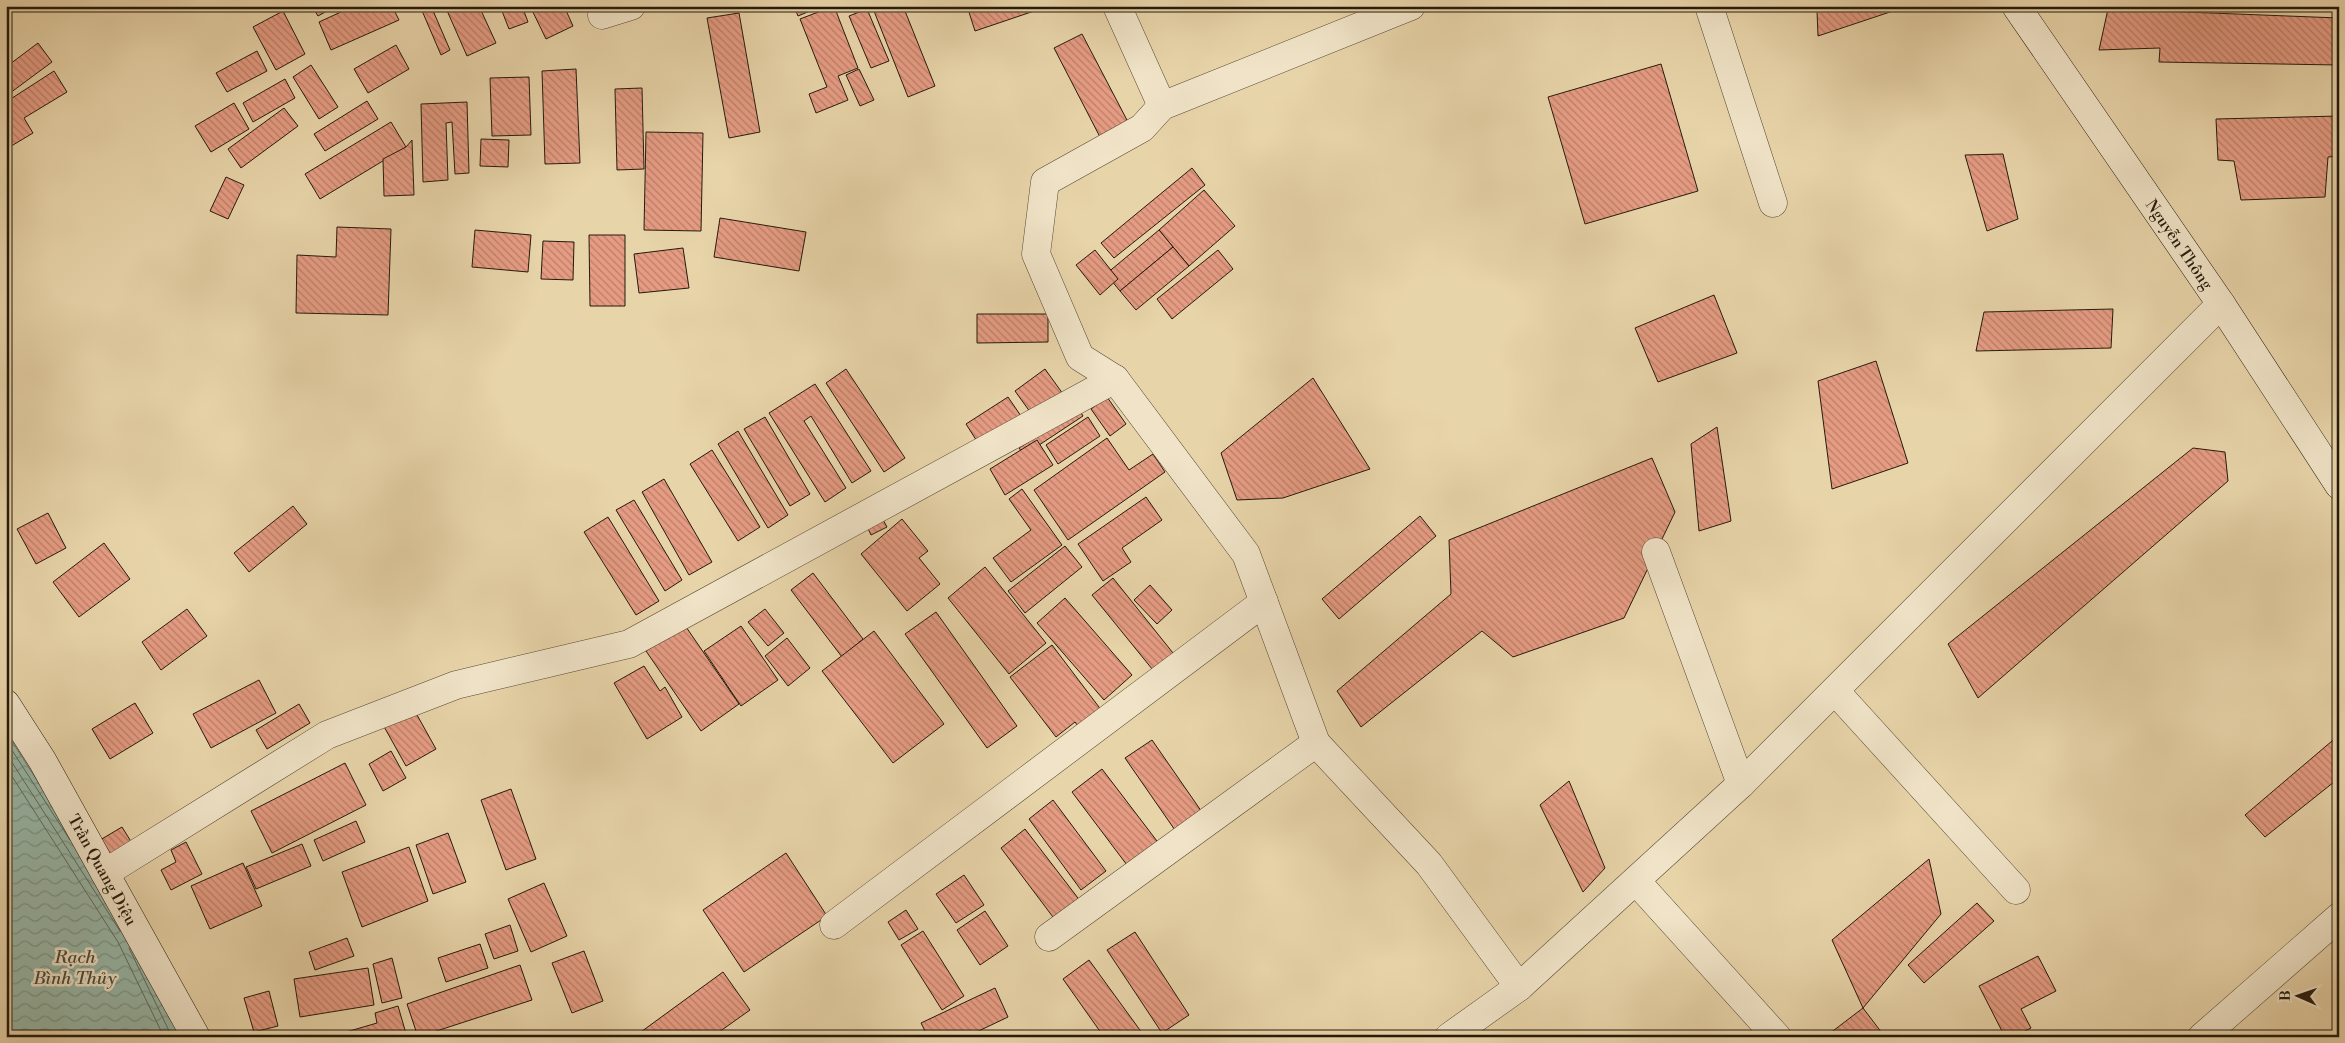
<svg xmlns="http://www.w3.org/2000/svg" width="2345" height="1043" viewBox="0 0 2345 1043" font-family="'Libre Bodoni',serif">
	<defs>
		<pattern id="water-waves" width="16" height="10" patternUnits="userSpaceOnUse" patternTransform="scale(1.25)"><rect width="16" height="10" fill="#97b8a9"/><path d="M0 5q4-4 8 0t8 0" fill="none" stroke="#7b9588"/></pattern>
		<pattern id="building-back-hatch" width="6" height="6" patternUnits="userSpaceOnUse" patternTransform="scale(1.25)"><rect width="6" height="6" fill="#e69c83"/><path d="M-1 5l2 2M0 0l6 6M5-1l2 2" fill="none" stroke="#ba7e6a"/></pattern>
	</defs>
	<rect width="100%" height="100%" fill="#e8d4a9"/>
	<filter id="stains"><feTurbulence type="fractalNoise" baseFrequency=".004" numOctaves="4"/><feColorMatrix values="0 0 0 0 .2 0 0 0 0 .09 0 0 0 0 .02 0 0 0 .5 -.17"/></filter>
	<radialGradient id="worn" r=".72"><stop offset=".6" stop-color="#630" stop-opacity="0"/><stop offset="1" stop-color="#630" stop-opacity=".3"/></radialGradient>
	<polygon fill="url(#water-waves)" stroke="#69796a" points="6,732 135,933 185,1037 6,1037"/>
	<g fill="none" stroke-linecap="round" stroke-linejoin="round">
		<g stroke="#5e695a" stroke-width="1">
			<polyline points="6,741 70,840"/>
			<polyline points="6,753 120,931"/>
			<polyline points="6,767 118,942 164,1037"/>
			<polyline points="129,948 172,1037"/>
		</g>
	</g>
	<g fill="url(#building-back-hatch)" stroke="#251a0c">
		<polygon points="312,6 336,6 318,16"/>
		<polygon points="354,6 392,6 399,20 331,50 319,22"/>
		<polygon points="420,6 431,6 450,50 441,55"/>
		<polygon points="445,6 479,6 496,43 467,56"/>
		<polygon points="500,6 522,6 528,22 509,29"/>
		<polygon points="530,6 564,6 573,26 546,39"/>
		<polygon points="794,6 822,6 798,16"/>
		<polygon points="834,6 858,68 838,76 848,100 816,113 809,94 827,87 800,19"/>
		<polygon points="872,6 903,6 935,86 908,97"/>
		<polygon points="967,6 1049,6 975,31"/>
		<polygon points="1827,6 1908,6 1818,36 1817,11"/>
		<polygon points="867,9 889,61 871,68 849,16"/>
		<polygon points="2108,9 2339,18 2339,65 2159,62 2160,48 2099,50"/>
		<polygon points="283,11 305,54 276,70 253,27"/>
		<polygon points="739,13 760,132 729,138 707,18"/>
		<polygon points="1082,34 1128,122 1100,137 1054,48"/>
		<polygon points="38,43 52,62 6,96 6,67"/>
		<polygon points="396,45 409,69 368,93 354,69"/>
		<polygon points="257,51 267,71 227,92 216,73"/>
		<polygon points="1661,64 1698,191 1585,224 1548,97"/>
		<polygon points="311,65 338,107 319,119 293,77"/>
		<polygon points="576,69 580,163 545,164 542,71"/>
		<polygon points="859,69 874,100 860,106 846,75"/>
		<polygon points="54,71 67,92 24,118 33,133 8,148 6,144 6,102"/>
		<polygon points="529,77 531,135 492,136 490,78"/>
		<polygon points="285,79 295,98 253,122 243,103"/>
		<polygon points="642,88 644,169 617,170 615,89"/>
		<polygon points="367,101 378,119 325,151 314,134"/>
		<polygon points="467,102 469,173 455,174 452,122 446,123 448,180 423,182 421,104"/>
		<polygon points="234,103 249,129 211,152 195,126"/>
		<polygon points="284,108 298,126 241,168 228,149"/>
		<polygon points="2339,116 2339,156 2328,157 2325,197 2241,200 2234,161 2218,160 2216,119"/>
		<polygon points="391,122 406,147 320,199 305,174"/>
		<polygon points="646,132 703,133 701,231 644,230"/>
		<polygon points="481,139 509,140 508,167 480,166"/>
		<polygon points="412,140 414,195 384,196 383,159 406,147"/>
		<polygon points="2003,154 2018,219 1987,231 1965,155"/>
		<polygon points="1192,168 1205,185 1114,258 1101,243"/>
		<polygon points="226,177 244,185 228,219 210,211"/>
		<polygon points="1204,190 1235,226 1189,266 1159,230"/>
		<polygon points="720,218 806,232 799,271 714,257"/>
		<polygon points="337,227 391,229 388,315 296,313 297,255 336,257"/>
		<polygon points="475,230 531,235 528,272 472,267"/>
		<polygon points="1159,230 1173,247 1120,291 1106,274"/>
		<polygon points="589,235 625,235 625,306 590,306"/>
		<polygon points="543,241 574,242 573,280 541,279"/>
		<polygon points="1173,247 1189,266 1136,310 1120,291"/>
		<polygon points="683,248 689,288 639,293 634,254"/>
		<polygon points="1095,250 1118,279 1100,295 1076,265"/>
		<polygon points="1218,250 1233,269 1172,319 1157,299"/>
		<polygon points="1714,295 1737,353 1658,382 1635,328"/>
		<polygon points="2113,309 2111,348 1976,351 1984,312"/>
		<polygon points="977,314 1048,314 1048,342 977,343"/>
		<polygon points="1876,361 1908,463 1832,489 1818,381"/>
		<polygon points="846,369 905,458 884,472 826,383"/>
		<polygon points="1045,369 1063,394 1033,416 1015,391"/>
		<polygon points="1313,378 1370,469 1283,498 1237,500 1221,453"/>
		<polygon points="815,384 871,471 852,483 811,416 804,421 846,488 825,502 769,413"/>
		<polygon points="1008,397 1023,419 980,446 966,424"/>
		<polygon points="1107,397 1126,424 1110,436 1091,409"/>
		<polygon points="1079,409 1083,416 1024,455 1019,448"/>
		<polygon points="765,417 810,494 790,506 744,429"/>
		<polygon points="1088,417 1100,436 1058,464 1046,445"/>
		<polygon points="1717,427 1731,521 1699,531 1691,444"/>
		<polygon points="738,431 788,515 768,528 718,444"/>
		<polygon points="1107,438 1129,470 1153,454 1165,472 1068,540 1034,490"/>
		<polygon points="1037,440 1053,465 1005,495 990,469"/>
		<polygon points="2193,448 2225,452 2228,481 1978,698 1948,644"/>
		<polygon points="712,450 760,527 738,541 690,464"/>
		<polygon points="1652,458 1675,512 1624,618 1513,657 1482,631 1361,727 1337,691 1451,594 1449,540"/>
		<polygon points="664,479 712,562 689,575 642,492"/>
		<polygon points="1022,489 1062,545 1011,582 993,558 1031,530 1009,499"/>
		<polygon points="1146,497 1162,520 1122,548 1131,562 1103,581 1078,544"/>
		<polygon points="634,500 682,580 665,591 616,510"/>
		<polygon points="293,506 307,524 249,572 234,553"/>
		<polygon points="48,513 66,548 36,564 17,529"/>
		<polygon points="880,514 887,527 871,535 865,522"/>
		<polygon points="1420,516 1436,536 1339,619 1322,599"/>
		<polygon points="608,517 659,601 636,615 584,532"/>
		<polygon points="902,519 928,551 919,558 940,584 907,611 861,554"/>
		<polygon points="104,543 130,579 79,617 53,582"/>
		<polygon points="1065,546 1082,567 1025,613 1008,591"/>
		<polygon points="985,567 1046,643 1009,674 948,598"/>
		<polygon points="813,573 863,639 842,657 791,590"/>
		<polygon points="1113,578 1177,658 1157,675 1092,595"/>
		<polygon points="1150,585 1172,610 1157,624 1134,600"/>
		<polygon points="1065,598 1132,675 1104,700 1037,623"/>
		<polygon points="187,609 207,636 161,670 142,642"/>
		<polygon points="765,609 784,633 768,646 748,622"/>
		<polygon points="936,612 1017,726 987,748 905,634"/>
		<polygon points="684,624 739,704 701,731 646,651"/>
		<polygon points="741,626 778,680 741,706 704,651"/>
		<polygon points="874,631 944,724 893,763 822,671"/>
		<polygon points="787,638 810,668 788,686 765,656"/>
		<polygon points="1052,645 1105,715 1083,733 1075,722 1056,737 1010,677"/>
		<polygon points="644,666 660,691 665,687 682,717 647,739 614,683"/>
		<polygon points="259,680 276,713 211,748 193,714"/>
		<polygon points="135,703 153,733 110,759 92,729"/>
		<polygon points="299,704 310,723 267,749 256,730"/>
		<polygon points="412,706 436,749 406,766 382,723"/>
		<polygon points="2339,735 2339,778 2265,837 2245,815"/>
		<polygon points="1152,740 1204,815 1177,833 1125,758"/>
		<polygon points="391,751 406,778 383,791 369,764"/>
		<polygon points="345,763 366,805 272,853 251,811"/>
		<polygon points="1102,769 1160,845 1130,869 1072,792"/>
		<polygon points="1569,781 1605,868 1583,892 1540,805"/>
		<polygon points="511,789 536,859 506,870 481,800"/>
		<polygon points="1053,800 1106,871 1081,890 1029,819"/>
		<polygon points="356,821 365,842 323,861 314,840"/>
		<polygon points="122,827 135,848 107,865 95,843"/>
		<polygon points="1025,829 1081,902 1056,921 1001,848"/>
		<polygon points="448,833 466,882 433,894 416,845"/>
		<polygon points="186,842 202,874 171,890 161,870 176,862 171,850"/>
		<polygon points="302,844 311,866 256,889 246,867"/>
		<polygon points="409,847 428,901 362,927 342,872"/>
		<polygon points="786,853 827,916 744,972 703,910"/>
		<polygon points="1929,859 1941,914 1863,1008 1832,940"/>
		<polygon points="243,863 262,906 210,929 191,886"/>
		<polygon points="964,875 984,905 956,923 936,894"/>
		<polygon points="544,883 567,936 531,952 508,899"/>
		<polygon points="1977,903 1994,921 1924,983 1908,965"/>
		<polygon points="906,910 918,929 899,940 888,922"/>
		<polygon points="985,911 1008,946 980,965 957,930"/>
		<polygon points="510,925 518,951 494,959 485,934"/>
		<polygon points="923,931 964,996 942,1010 901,945"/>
		<polygon points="1135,932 1189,1015 1162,1033 1107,950"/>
		<polygon points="347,938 354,956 315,970 309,952"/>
		<polygon points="480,944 488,968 446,982 438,958"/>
		<polygon points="584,951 603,1001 572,1013 552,963"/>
		<polygon points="2038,956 2056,991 2021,1009 2031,1028 2013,1037 2005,1037 1979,986"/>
		<polygon points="392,958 402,998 382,1003 373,964"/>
		<polygon points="1089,960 1145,1037 1104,1037 1063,979"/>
		<polygon points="520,965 532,1000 418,1037 407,1004"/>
		<polygon points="368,968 374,1005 300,1017 294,979"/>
		<polygon points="723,972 750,1010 712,1037 634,1037"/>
		<polygon points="995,988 1008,1017 966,1037 928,1037 921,1023"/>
		<polygon points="269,991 278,1026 254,1032 244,998"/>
		<polygon points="398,1006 407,1037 329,1037 377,1023 375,1013"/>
		<polygon points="1863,1008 1885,1037 1825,1037"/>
	</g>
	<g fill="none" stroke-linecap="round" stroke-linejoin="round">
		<defs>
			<g id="street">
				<polyline points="1117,6 1162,106"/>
				<polyline points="1411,6 1162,106 1142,128 1045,182 1036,254 1080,357 1115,379 1246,554 1316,743 1429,864 1519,987"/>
				<polyline points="1709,6 1773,203"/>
				<polyline points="602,15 631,6"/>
				<polyline points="1656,552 1741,784"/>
				<polyline points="1836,692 2016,890"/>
				<polyline points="105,873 327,735 456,685 629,644 1115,379"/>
				<polyline points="1636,881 1777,1037"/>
				<polyline points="834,925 1264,602"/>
				<polyline points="1049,937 1316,743"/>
				<polyline points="1449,1037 1519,987 1741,784 2221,304"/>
				<polyline points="2202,1037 2339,917"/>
			</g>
			<g id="secondary">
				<path id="s1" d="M2016,6L2221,304L2339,485"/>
				<path id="s2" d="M6,704L42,760L196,1037"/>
			</g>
		</defs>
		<use href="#street" stroke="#564833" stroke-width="29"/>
		<use href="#secondary" stroke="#251a0c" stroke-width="29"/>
		<use href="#street" stroke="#f0e3c7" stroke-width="28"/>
		<use href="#secondary" stroke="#f0e3c7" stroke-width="28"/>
	</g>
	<g text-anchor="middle" stroke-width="5" stroke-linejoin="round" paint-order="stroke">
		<g font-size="16" fill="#251a0c" stroke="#f0e3c7">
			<text dy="6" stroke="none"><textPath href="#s1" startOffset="289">Nguyễn Thông</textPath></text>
			<text dy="6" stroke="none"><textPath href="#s2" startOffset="192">Trần Quang Diệu</textPath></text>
		</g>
		<g font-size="18" font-style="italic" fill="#47493b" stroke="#f0e3c7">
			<text x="75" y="963">Rạch<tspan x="75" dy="21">Bình Thủy</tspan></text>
		</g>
	</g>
	<rect width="2345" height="1043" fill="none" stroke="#e8d4a9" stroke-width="25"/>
	<rect x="8" y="8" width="2330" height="1028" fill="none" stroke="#251a0c" stroke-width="2.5"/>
	<rect x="12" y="12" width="2320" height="1018" fill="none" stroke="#251a0c"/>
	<g transform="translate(2298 996) rotate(272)" stroke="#f0e3c7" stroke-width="4" paint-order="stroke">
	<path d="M0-4L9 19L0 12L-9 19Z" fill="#251a0c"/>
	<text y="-8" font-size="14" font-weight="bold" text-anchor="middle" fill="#251a0c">B</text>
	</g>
	<rect width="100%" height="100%" filter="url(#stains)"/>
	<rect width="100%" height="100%" fill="url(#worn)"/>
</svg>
